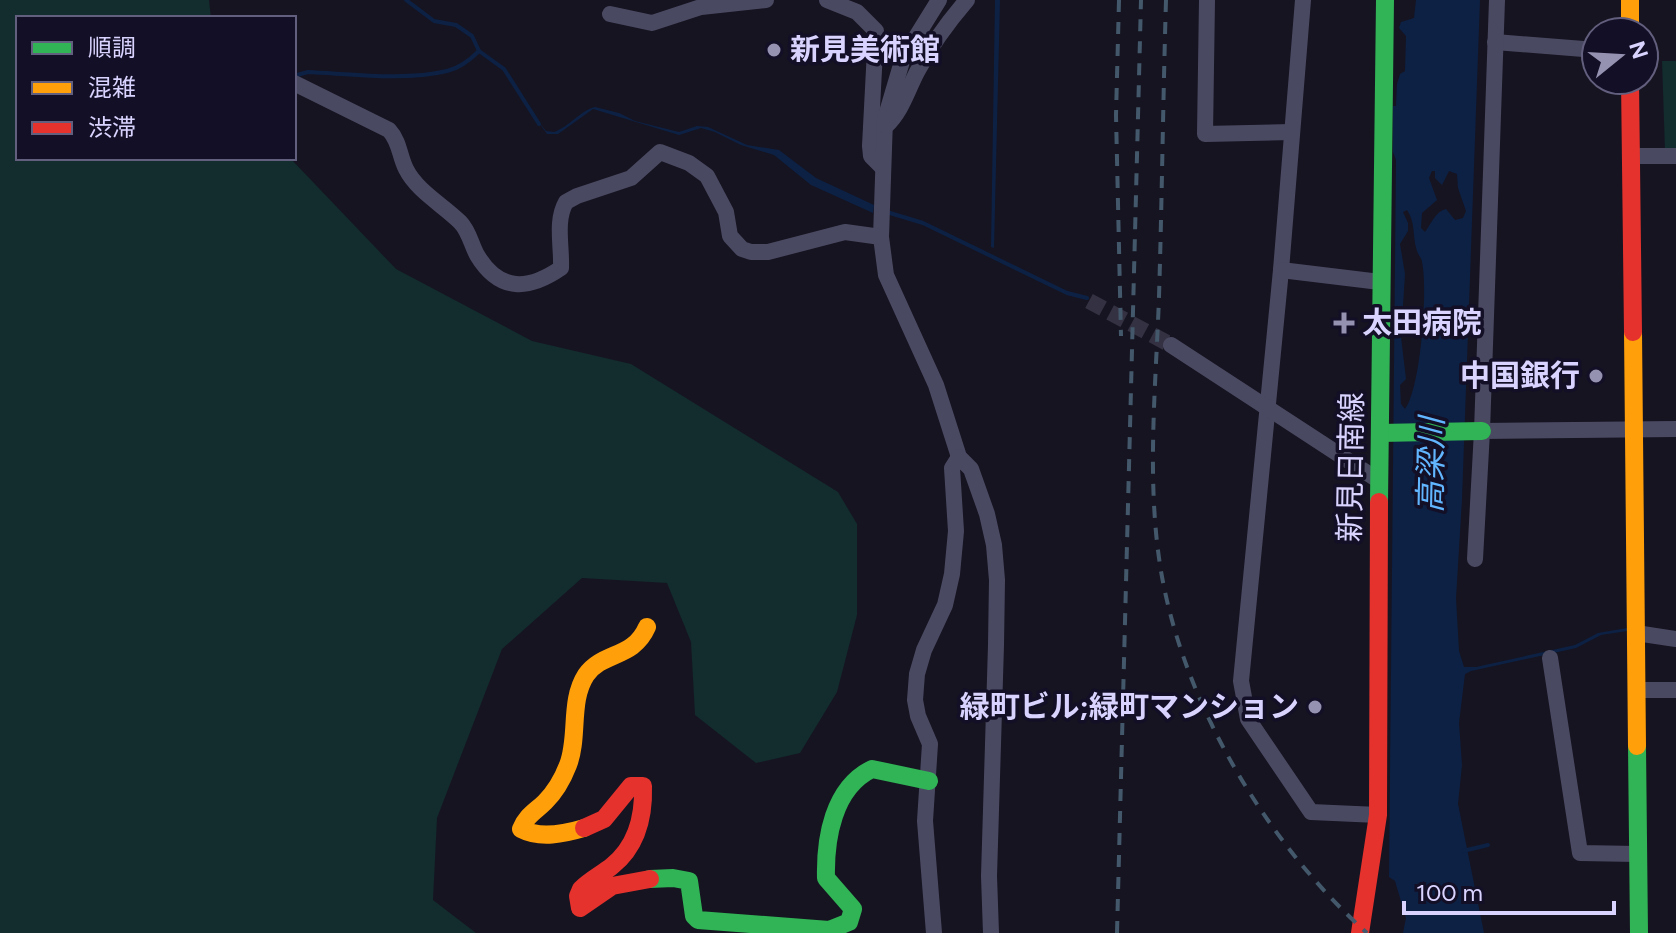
<svg xmlns="http://www.w3.org/2000/svg" width="1676" height="933" viewBox="0 0 1676 933" font-family="Figtree,'Noto Sans JP',sans-serif">
	<rect width="100%" height="100%" fill="#161421"/>
	<g fill="#132c2d">
		<polygon points="0,0 209,0 211,18 18,18 18,158 290,158 396,269 532,341 631,364 838,492 857,524 857,615 837,692 800,753 756,763 695,715 691,642 667,583 582,578 502,649 437,818 433,900 476,933 0,933"/>
		<polygon points="1662,61 1676,61 1676,151 1665,151"/>
	</g>
	<g fill="#0d2144" fill-rule="evenodd">
		<polygon points="995,0 1000,0 994,248 991,247"/>
		<path d="M1416,0H1480L1462,499L1456,598L1459,651L1464,667H1476L1575,645L1598,633L1627,628V631L1601,635L1576,648L1471,671L1465,674L1459,723L1462,765L1458,804L1484,933H1403L1406,918L1395,881L1389,877L1396,160L1393,152V106H1396L1397,84L1400,74L1405,71L1406,36L1399,28L1401,22L1414,18ZM1432,171H1435V178L1442,185L1449,171L1457,174L1458,188L1466,211L1463,218L1455,220L1446,209C1436,211 1431,224 1425,232L1421,228L1422,213L1437,200L1429,178ZM1407,210C1416,223 1412,236 1417,251C1418,255 1422,258 1422,262C1428,288 1421,388 1405,409L1401,404L1400,385L1406,379L1401,337L1405,274L1400,244L1408,231V223L1403,212Z"/>
		<path d="M595,107L619,113L635,121L679,132L697,126L708,127L747,145L779,150L816,178L874,205L873,213L811,185L774,155L741,145L715,132L701,128L679,135L593,109L558,134H547L537,120L546,131L554,132C569,127 581,110 595,107Z"/>
	</g>
	<g fill="none" stroke-linecap="round" stroke-linejoin="round">
		<g stroke="#0d2144" stroke-width="4">
			<polyline points="406,0 434,21 456,25 472,36 479,51 504,69 539,124"/>
			<path d="M297,75L308,72C351,74 406,81 447,71C460,68 470,60 479,51"/>
			<polyline points="890,213 923,223 1067,293 1087,298"/>
			<polyline points="1463,851 1488,845"/>
		</g>
		<polyline stroke="#333142" stroke-width="16" stroke-dasharray="16 8" stroke-linecap="butt" points="1089,301 1171,345"/>
		<g stroke="#4a4962" stroke-width="16">
			<polyline points="827,0 857,12 876,31 870,146 871,156 883,168"/>
			<polyline points="939,0 903,58 885,119 881,237 886,275 936,385 959,457 971,469 987,514 994,545 997,580 996,645 989,876 991,933"/>
			<polyline points="1207,0 1205,134 1291,132"/>
			<polyline points="1303,0 1281,270 1241,681 1248,719 1311,812 1378,815"/>
			<polyline points="610,14 652,23 701,7 766,0"/>
			<polyline points="1495,42 1596,50"/>
			<path d="M294,83L389,130C400,142 399,155 406,169C417,191 443,205 460,222C469,231 471,244 477,255C500,293 529,290 561,268C562,246 555,221 566,202L577,196L631,178L660,152L689,163L707,176L726,212L730,236L742,249L751,252H768L845,232L881,237"/>
			<path d="M886,126C902,111 907,91 917,72C930,47 948,22 967,0"/>
			<polyline points="1631,156 1676,156"/>
			<polyline points="1281,270 1380,282"/>
			<polyline points="1171,345 1378,480"/>
			<polyline points="1482,431 1676,429"/>
			<polyline points="1475,559 1482,431 1497,0"/>
			<polyline points="1636,633 1676,639"/>
			<polyline points="1550,658 1580,853 1637,854"/>
			<polyline points="1637,690 1676,690"/>
			<polyline points="934,933 925,821 930,744 918,716 915,700 917,674 924,650 945,605 952,574 956,531 952,468 959,457"/>
		</g>
		<g stroke="#30b455" stroke-width="18">
			<polyline points="1380,433 1482,431"/>
			<polyline points="1379,502 1385,0"/>
			<polyline points="1637,746 1639,933"/>
			<path d="M650,879L673,878L689,881L694,916L698,920L829,930L849,922L853,909L826,878C825,839 833,788 872,769L929,781"/>
		</g>
		<g stroke="#ff9f0a" stroke-width="18">
			<polyline points="1630,0 1630,32"/>
			<polyline points="1633,332 1637,746"/>
			<path d="M584,828C564,834 540,839 521,829C526,816 536,811 545,802C555,792 563,778 568,765C579,737 569,701 586,675C603,651 633,659 647,627"/>
		</g>
		<g stroke="#e5322d" stroke-width="18">
			<polyline points="1630,80 1633,332"/>
			<path d="M584,828L604,819L631,786H643C644,817 637,846 612,866C602,874 590,880 581,889L578,896L580,908L612,886L650,879"/>
			<polyline points="1360,933 1378,815 1379,502"/>
		</g>
		<g stroke="#43596b" stroke-width="4" stroke-dasharray="12 10" stroke-linecap="butt">
			<polyline points="1119,0 1116,115 1121,336"/>
			<path d="M1166,0C1163,99 1162,198 1159,297C1156,383 1147,473 1159,558C1178,695 1264,841 1367,933"/>
			<polyline points="1117,933 1141,0"/>
		</g>
	</g>
	<g fill="#9591b1" stroke="#130f26" stroke-width="3">
		<circle cx="774" cy="50" r="8"/>
		<path d="M1340 311h8v8h8v8h-8v8h-8v-8h-8v-8h8z"/>
		<circle cx="1596" cy="376" r="8"/>
		<circle cx="1315" cy="707" r="8"/>
	</g>
	<g text-anchor="middle" stroke-width="7" stroke-linejoin="round" paint-order="stroke">
		<g font-size="30" font-weight="bold" fill="#d9d4ff" stroke="#130f26" text-anchor="start">
			<text x="790" y="60">新見美術館</text>
			<text x="1362" y="333">太田病院</text>
			<text x="1580" y="386" text-anchor="end">中国銀行</text>
			<text x="1299" y="717" text-anchor="end">緑町ビル;緑町マンション</text>
		</g>
		<g font-size="30" fill="#d9d4ff" stroke="#130f26">
			<text transform="translate(1351 467) rotate(-89)" y="10">新見日南線</text>
		</g>
		<g font-size="32" font-style="italic" fill="#62b6ff" stroke="#130f26">
			<text transform="translate(1431 465) rotate(-89)" y="11">高梁川</text>
		</g>
	</g>
	<rect x="16" y="16" width="280" height="144" fill="#130f26" stroke="#625e7d" stroke-width="2"/>
	<rect x="32" y="42" width="40" height="12" fill="#30b455" stroke="#625e7d" stroke-width="2"/>
	<text x="88" y="56" font-size="24" fill="#d9d4ff">順調</text>
	<rect x="32" y="82" width="40" height="12" fill="#ff9f0a" stroke="#625e7d" stroke-width="2"/>
	<text x="88" y="96" font-size="24" fill="#d9d4ff">混雑</text>
	<rect x="32" y="122" width="40" height="12" fill="#e5322d" stroke="#625e7d" stroke-width="2"/>
	<text x="88" y="136" font-size="24" fill="#d9d4ff">渋滞</text>
	<g transform="translate(1620 56) rotate(72)"><circle r="38" fill="#130f26" stroke="#625e7d" stroke-width="2"/>
	<path d="M0-6L14 30L0 20L-14 30Z" fill="#9591b1"/>
	<text y="-12" font-size="22" font-weight="bold" text-anchor="middle" fill="#d9d4ff">N</text>
	</g>
	<path d="M1404 901v12h210v-12" fill="none" stroke="#d9d4ff" stroke-width="4"/>
	<text x="1416" y="901" font-size="24" fill="#d9d4ff" stroke="#130f26" stroke-width="6" paint-order="stroke">100 m</text>
</svg>
